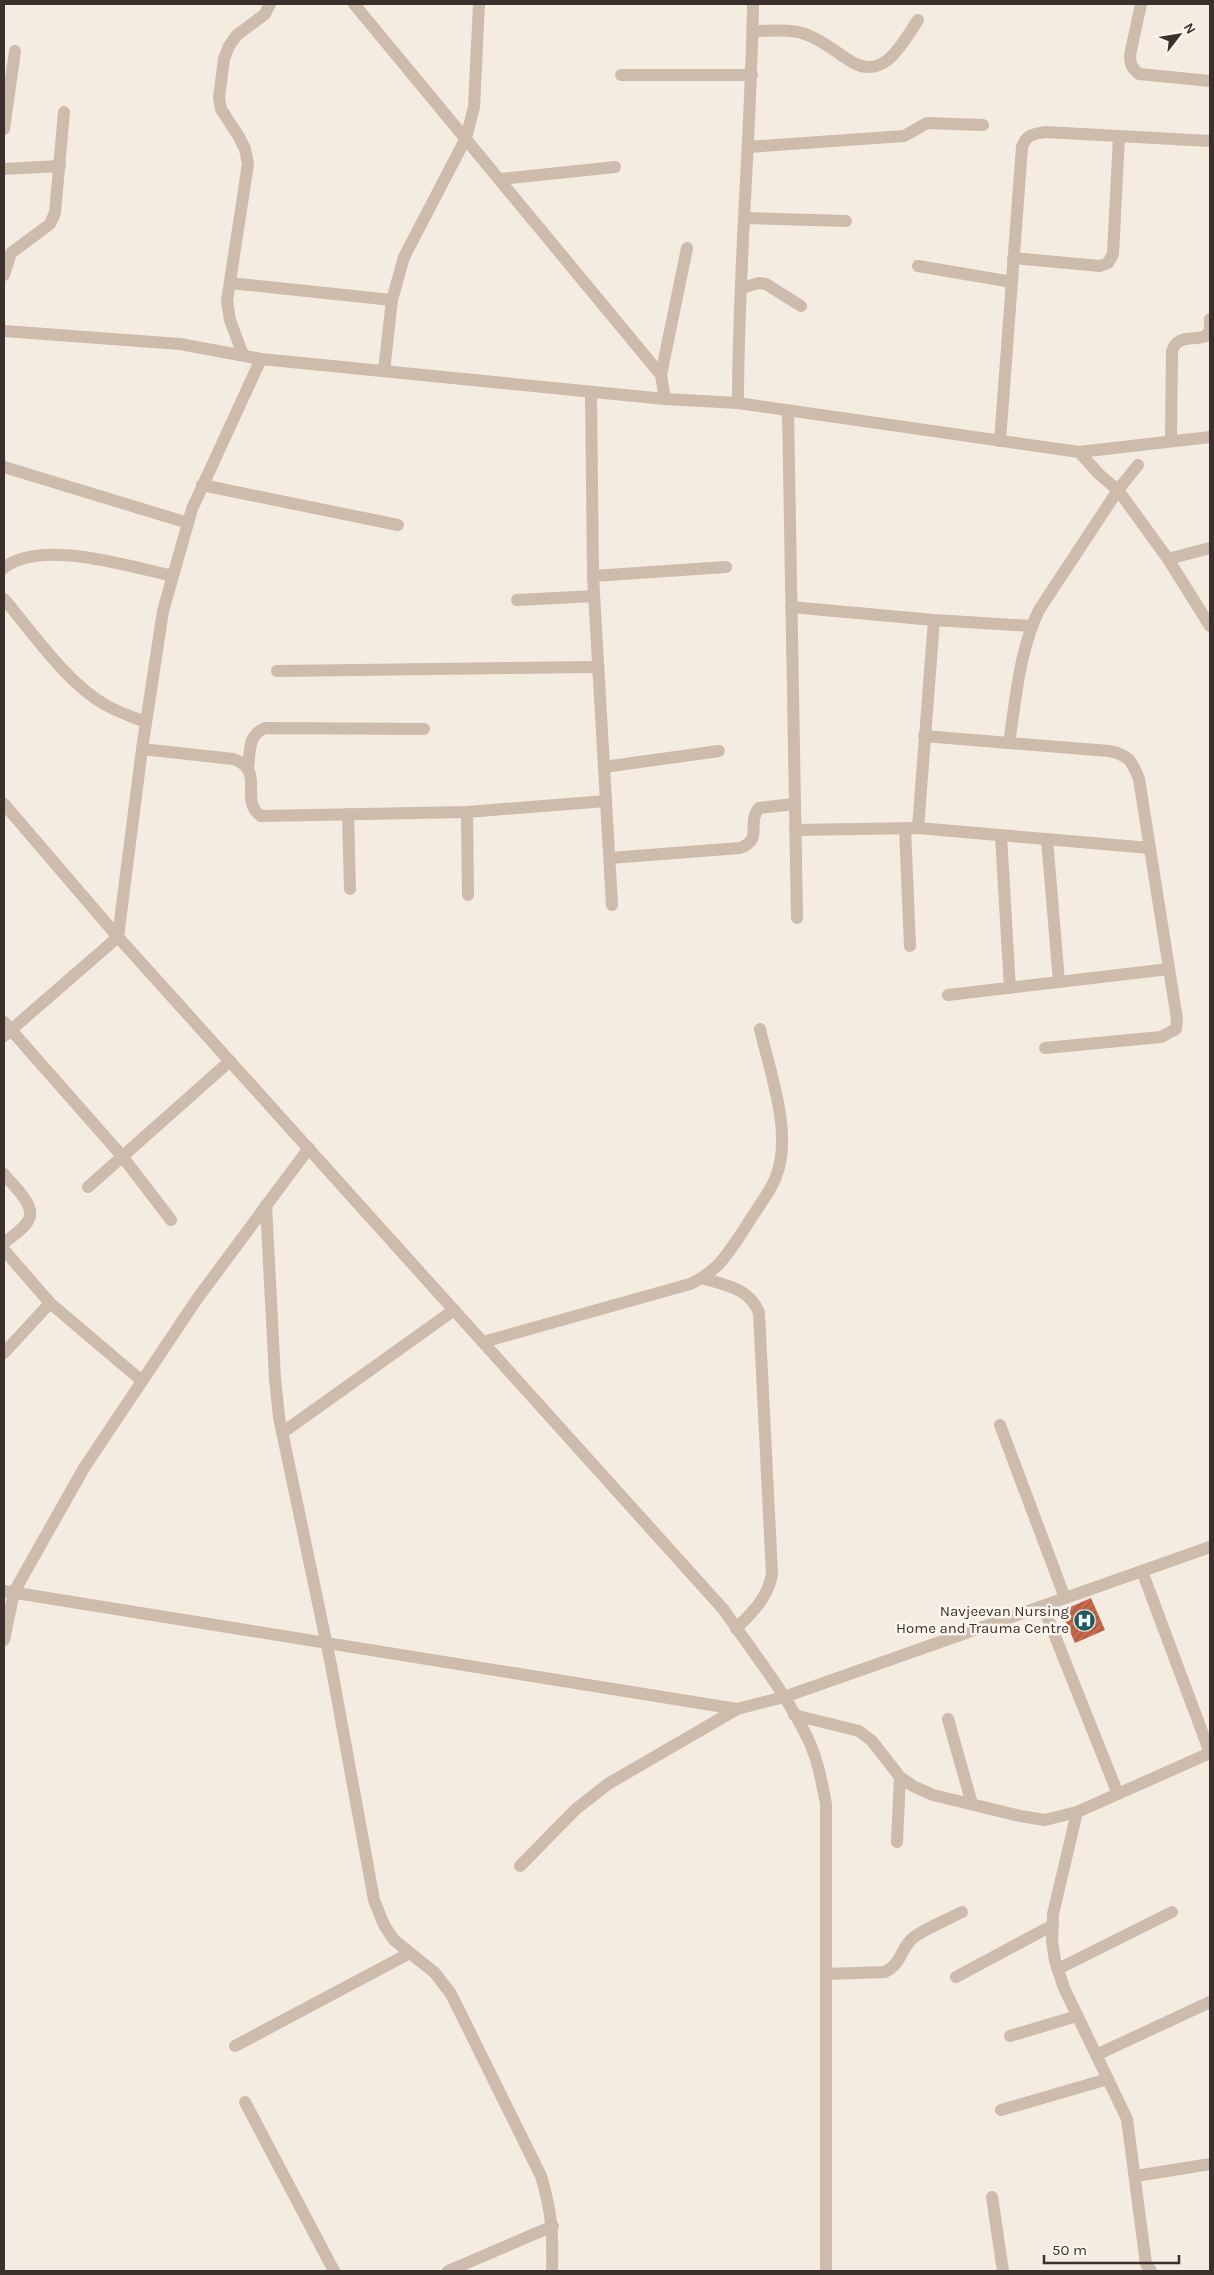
<svg xmlns="http://www.w3.org/2000/svg" width="1214" height="2275" viewBox="0 0 1214 2275" font-family="Karla,sans-serif">
	<defs>
		<pattern id="building-hatch" width="6" height="6" patternUnits="userSpaceOnUse" patternTransform="scale(1.25)"><rect width="6" height="6" fill="#c8694b"/><path d="M-1 1l2-2M0 6l6-6M5 7l2-2" fill="none" stroke="#a4573f"/></pattern>
	</defs>
	<rect width="100%" height="100%" fill="#f4ebe1"/>
	<polygon fill="url(#building-hatch)" points="1091,1598 1105,1630 1075,1643 1061,1611"/>
	<g fill="none" stroke-linecap="round" stroke-linejoin="round">
		<g stroke="#cdbbac" stroke-width="12">
			<polyline points="354,4 661,375 665,399"/>
			<path d="M1141,4L1130,55C1130,64 1132,68 1139,74L1210,81"/>
			<path d="M753,31C771,31 793,28 810,36C825,42 838,54 852,62C885,81 903,42 918,20"/>
			<polyline points="621,75 752,75"/>
			<polyline points="4,129 15,51"/>
			<polyline points="748,147 904,136 927,123 983,125"/>
			<polyline points="4,169 60,166"/>
			<polyline points="500,179 615,167"/>
			<polyline points="745,218 846,221"/>
			<polyline points="1013,258 1100,266 1108,263 1113,254 1119,136"/>
			<polyline points="918,266 1012,282"/>
			<polyline points="4,275 11,253 50,224 55,213 64,112"/>
			<polyline points="230,283 392,300"/>
			<polyline points="741,288 759,283 766,284 801,306"/>
			<polyline points="4,331 180,344 261,359 665,399 738,403 1079,452 1100,475 1118,490 1168,559 1210,626"/>
			<polyline points="243,355 230,320 227,301 248,164 245,149 239,137 221,109 219,98 224,59 229,46 237,35 265,14 270,4"/>
			<polyline points="384,371 392,300 404,257 466,138 474,107 479,4"/>
			<polyline points="661,375 687,248"/>
			<polyline points="591,392 593,576 612,905"/>
			<path d="M738,403C738,270 751,137 753,4"/>
			<polyline points="788,411 797,918"/>
			<path d="M1000,441L1022,147C1026,135 1033,134 1045,132L1210,141"/>
			<path d="M1171,441L1172,351C1178,334 1192,341 1206,336L1210,330V319"/>
			<polyline points="1079,452 1210,437"/>
			<polyline points="4,467 188,523"/>
			<polyline points="202,485 398,525"/>
			<polyline points="1168,559 1210,548"/>
			<path d="M4,568C40,538 130,567 173,576"/>
			<polyline points="593,576 726,567"/>
			<path d="M4,599C32,632 67,683 104,704C117,712 132,717 146,722"/>
			<polyline points="517,600 594,596"/>
			<polyline points="791,607 934,620 1031,626"/>
			<polyline points="277,671 598,667"/>
			<polyline points="924,736 1009,743"/>
			<path d="M142,749L233,759C267,770 238,800 261,816L467,812L606,801"/>
			<polyline points="604,767 719,751"/>
			<path d="M248,768C250,751 248,735 265,728L424,729"/>
			<path d="M4,804L118,937L724,1610C753,1653 787,1694 809,1741C818,1761 822,1783 826,1804V2271"/>
			<polyline points="467,812 468,895"/>
			<polyline points="348,814 350,889"/>
			<polyline points="905,828 910,946"/>
			<polyline points="918,828 934,620"/>
			<polyline points="795,830 918,828 1150,848"/>
			<polyline points="1001,836 1010,988"/>
			<polyline points="1047,839 1059,982"/>
			<path d="M610,858L740,848C764,839 746,824 759,808L794,804"/>
			<polyline points="948,995 1169,969"/>
			<polyline points="4,1022 122,1156 171,1220"/>
			<polyline points="4,1036 118,937 142,749 163,611 192,509 261,359"/>
			<path d="M1045,1048L1161,1037L1176,1029L1177,1019L1139,779C1132,761 1129,755 1109,751L1009,743C1016,699 1019,651 1039,610L1118,490L1138,465"/>
			<path d="M4,1174C12,1185 38,1206 28,1221C23,1230 11,1237 4,1243"/>
			<polyline points="88,1187 230,1061"/>
			<path d="M266,1205L275,1379L279,1417L331,1665L374,1900L384,1925L394,1940L435,1973L451,1994L541,2176C552,2213 553,2233 552,2271"/>
			<polyline points="4,1250 50,1303 142,1381"/>
			<path d="M702,1278C725,1285 750,1288 759,1313L772,1574C768,1598 753,1611 736,1629"/>
			<path d="M483,1342L690,1284C719,1271 728,1253 745,1228C754,1212 768,1196 775,1179C794,1136 770,1073 760,1029"/>
			<polyline points="4,1353 50,1303"/>
			<polyline points="1000,1425 1065,1598"/>
			<polyline points="282,1433 454,1310"/>
			<polyline points="1142,1571 1210,1753"/>
			<polyline points="4,1591 737,1709 784,1697 1210,1547"/>
			<polyline points="1043,1606 1118,1794"/>
			<polyline points="4,1640 14,1592 84,1468 197,1299 309,1148"/>
			<polyline points="794,1715 859,1731 872,1741 900,1777 913,1786 933,1795 1020,1816 1045,1820 1077,1812 1210,1753"/>
			<polyline points="948,1719 972,1804"/>
			<polyline points="1077,1812 1053,1914 1052,1941 1055,1961 1064,1988 1127,2119 1146,2264 1151,2271"/>
			<polyline points="897,1842 900,1777"/>
			<polyline points="520,1866 576,1809 608,1784 737,1709"/>
			<polyline points="1058,1969 1172,1912"/>
			<path d="M826,1974L885,1972C903,1963 900,1948 914,1937C928,1927 947,1920 962,1912"/>
			<polyline points="956,1977 1053,1925"/>
			<polyline points="1010,2036 1077,2016"/>
			<polyline points="235,2046 410,1953"/>
			<polyline points="1096,2055 1210,2002"/>
			<polyline points="245,2102 334,2271"/>
			<polyline points="1001,2110 1108,2079"/>
			<polyline points="1136,2176 1210,2164"/>
			<polyline points="992,2197 1003,2271"/>
			<polyline points="448,2271 553,2226"/>
		</g>
	</g>
	<defs>
		<symbol id="hospital-disc" viewBox="-11 -11 22 22"><circle r="9.5" fill="#1f5a5e" stroke="#fbf5ee"/><path d="M-5-5h3v3.5h4V-5h3V5h-3V1.5h-4V5h-3Z" fill="#fff"/></symbol>
	</defs>
	<g fill-rule="evenodd">
		<use href="#hospital-disc" x="1072" y="1608" width="25" height="25"/>
	</g>
	<g text-anchor="middle" stroke-width="5" stroke-linejoin="round" paint-order="stroke">
		<g font-size="15" fill="#3b302b" stroke="#fbf5ee" text-anchor="end">
			<text x="1069" y="1616">Navjeevan Nursing<tspan x="1069" dy="17">Home and Trauma Centre</tspan></text>
		</g>
	</g>
	<rect width="1214" height="2275" fill="none" stroke="#3b302b" stroke-width="10"/>
	<g transform="translate(1179 35) rotate(59)" stroke="#fbf5ee" stroke-width="4" paint-order="stroke">
	<path d="M0-4L9 19L0 12L-9 19Z" fill="#3b302b"/>
	<text y="-8" font-size="14" font-weight="bold" text-anchor="middle" fill="#3b302b">N</text>
	</g>
	<path d="M1044 2255v8h135v-8" fill="none" stroke="#3b302b" stroke-width="2.5"/>
	<text x="1052" y="2255" font-size="15" fill="#3b302b" stroke="#fbf5ee" stroke-width="4" paint-order="stroke">50 m</text>
</svg>
